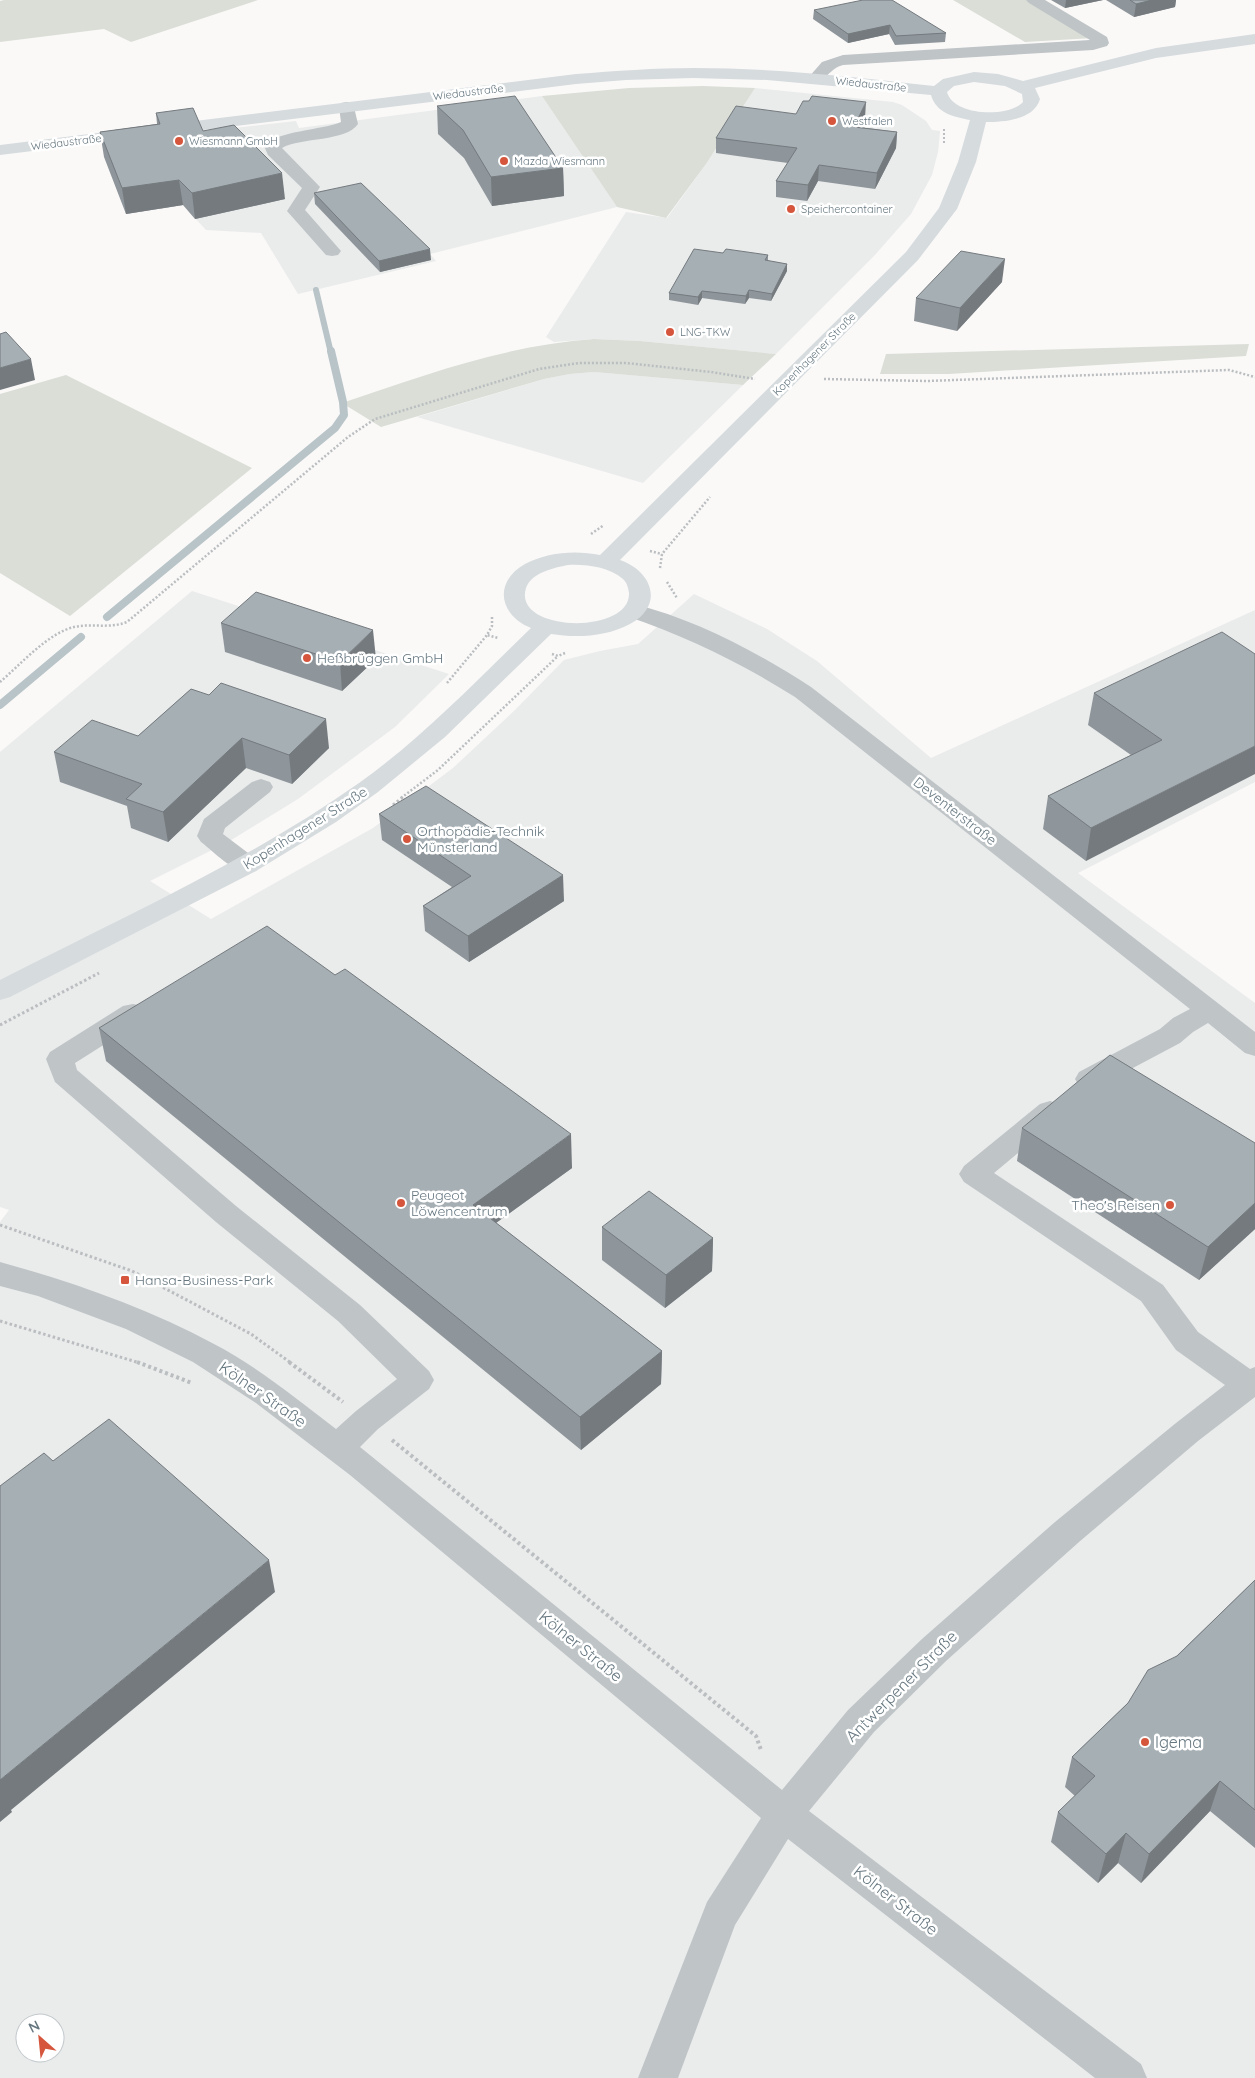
<svg xmlns="http://www.w3.org/2000/svg" width="1255" height="2078" viewBox="0 0 1255 2078" font-family="Quicksand,sans-serif">
	<rect width="100%" height="100%" fill="#faf9f8"/>
	<g fill="#eaebeb" fill-rule="evenodd">
		<polygon points="755,88 893,102 902,105 926,121 932,130 940,131 938,152 932,175 911,214 874,256 776,354 640,341 594,339 554,342 546,337 626,212 667,218 706,164"/>
		<polygon points="542,96 617,207 430,254 436,261 298,294 261,233 206,230 183,205 161,209 132,177 156,137 296,121 299,128"/>
		<polygon points="594,372 743,385 643,483 417,417 544,379 570,374"/>
		<path d="M192,591L449,674L395,727L298,799L228,842L150,881L211,919L373,828L453,768L515,710L564,660L600,651L638,644L694,594L767,629L817,661L931,758L1255,610V782L1078,873L1255,1003V2078H0V1222L9,1210L0,1207V752ZM25,2023H55V2053H25Z"/>
	</g>
	<g fill="#daded7">
		<polygon points="4,0 258,0 131,42 104,29 0,42 0,1"/>
		<polygon points="953,0 1029,0 1093,38 1025,42"/>
		<polygon points="703,86 755,88 706,164 666,218 617,207 542,96 629,88"/>
		<path d="M594,339L640,341L776,354L743,385L594,372L570,374L544,379L381,427L342,403C424,375 507,345 594,339Z"/>
		<polygon points="1249,344 1246,356 949,374 880,374 886,354"/>
		<polygon points="66,375 252,468 70,616 0,573 0,394"/>
	</g>
	<g fill="none" stroke-linecap="round" stroke-linejoin="round">
		<polyline stroke="#b8c4c8" stroke-width="6" points="316,290 331,353"/>
		<g stroke="#b8c4c8" stroke-width="8">
			<polyline points="107,617 335,428 344,415 343,402 331,351"/>
			<polyline points="0,705 81,637"/>
		</g>
		<polyline stroke="#babec0" stroke-width="2" stroke-dasharray="2 2" stroke-linecap="butt" points="944,129 944,145"/>
		<g stroke="#babec0" stroke-width="2.5" stroke-dasharray="2 2" stroke-linecap="butt">
			<polyline points="824,379 927,381 1229,370 1255,377"/>
			<polyline points="591,534 604,525"/>
			<polyline points="650,551 662,554"/>
			<polyline points="660,568 662,554 710,497"/>
			<polyline points="667,582 677,598"/>
			<polyline points="492,617 492,626 487,635 498,638"/>
			<polyline points="552,654 558,656 565,653"/>
			<path d="M0,682C20,665 48,633 74,627C92,623 109,629 127,622L348,437L375,419L539,369L579,363H626L711,372L755,379"/>
			<polyline points="447,683 487,635"/>
			<polyline points="401,798 438,770 558,656"/>
		</g>
		<g stroke="#babec0" stroke-width="3" stroke-dasharray="2.5 2.5" stroke-linecap="butt">
			<polyline points="393,805 403,797"/>
			<polyline points="0,1025 99,973"/>
			<polyline points="0,1225 132,1271 251,1334 291,1363"/>
			<polyline points="0,1321 140,1363"/>
		</g>
		<g stroke="#babec0" stroke-width="4" stroke-dasharray="3 3" stroke-linecap="butt">
			<polyline points="137,1362 192,1383"/>
			<polyline points="289,1362 343,1402"/>
			<polyline points="392,1440 756,1736 761,1750"/>
		</g>
		<g fill="#bfc4c7" fill-rule="evenodd">
			<path d="M1026,0H1045L1107,37L1109,43L1107,46L1093,50L843,65C829,68 825,85 810,81L808,78L822,62L843,55L1090,40L1029,3Z"/>
			<path d="M347,102L353,103L358,124C346,142 301,137 282,148L320,187L305,210L341,251L338,255L332,256L326,255L287,211L302,188L268,155L264,146C275,131 323,130 341,122L339,107L341,103Z"/>
			<path d="M634,604C697,620 757,652 811,687L1255,1032V1056L1245,1053L1208,1023L1193,1032L1180,1043L1099,1086L1089,1089L1079,1086L1075,1079L1079,1072L1160,1029L1173,1018L1190,1009L795,697C741,663 686,636 626,616L623,611L626,606Z"/>
			<path d="M261,779L270,782L273,787L270,792L225,828L223,834L256,859L260,865L256,871C235,876 217,854 201,842L197,836L204,819L252,782Z"/>
			<path d="M133,1004L143,1006L147,1013L143,1020L75,1063L77,1070L236,1206L360,1305L429,1371L434,1380L429,1389L378,1429L360,1447L782,1790L848,1710L922,1639L1055,1522L1176,1423L1225,1385L1176,1350L1141,1301L964,1182L959,1174L964,1166L1040,1104L1050,1101L1060,1104L1064,1111L1060,1118L994,1173L1163,1285L1198,1332L1250,1369L1255,1367V1397L1198,1441L1079,1542L946,1661L874,1732L809,1811L1141,2064L1147,2078H1095L788,1839L735,1925L678,2078H638L707,1902L761,1818L350,1475L256,1403L193,1362L126,1329L38,1296L0,1286V1262C73,1282 147,1308 214,1344C258,1367 297,1399 336,1429L356,1411L397,1379L338,1321L216,1222L55,1082L46,1059L50,1052L123,1006Z"/>
		</g>
		<path fill="#d6dbde" fill-rule="evenodd" d="M1255,34V44L1156,58L1035,88L1040,99C1034,120 1004,122 986,122L976,162L957,209L918,260L620,560C652,571 665,605 630,624C606,637 576,638 551,634L445,737L378,792L336,822L256,871L10,997L0,1000V980C121,918 247,862 359,783C422,738 475,682 531,628C499,615 493,582 525,564C547,552 576,550 600,555L906,252L939,208L958,162L970,120C954,117 936,113 931,95L767,80L693,78L626,80L576,84L0,155V145L576,74C615,71 655,68 694,68C775,68 855,77 934,86L943,79L974,72L998,74L1023,81L1156,48ZM974,82L1005,86L1022,94L1023,102C1008,118 953,116 947,92L954,86ZM568,565C586,564 609,567 623,579C627,583 628,587 629,593C631,635 512,633 526,588C532,572 554,568 568,565Z"/>
	</g>
	<g fill="#8f969b">
		<polygon points="1051,0 1103,0 1065,8"/>
		<polygon points="1106,0 1176,0 1175,7 1134,17"/>
		<polygon points="814,10 946,33 945,42 895,45 889,34 848,43 813,19"/>
		<polygon points="437,106 563,168 564,196 492,206 464,158 438,134"/>
		<polygon points="156,113 203,131 285,199 195,219 183,205 126,214 104,157 100,132 157,124"/>
		<polygon points="796,114 865,118 860,127 897,132 896,148 875,189 818,181 807,201 776,197 776,181 788,163 716,153 716,138"/>
		<polygon points="314,193 431,260 380,272 315,204"/>
		<polygon points="723,253 768,255 768,261 787,264 787,271 771,301 749,298 745,304 702,298 698,305 669,300 669,293"/>
		<polygon points="1002,282 957,331 914,321 916,298"/>
		<polygon points="221,623 376,659 342,691 225,652"/>
		<polygon points="1255,654 1086,861 1043,829 1048,796 1131,755 1088,725 1094,693"/>
		<polygon points="191,689 329,748 292,784 246,768 168,842 131,828 127,806 60,782 54,752 138,736"/>
		<polygon points="379,814 564,901 469,962 425,931 423,906 452,887 382,840"/>
		<polygon points="99,1028 572,1168 496,1223 662,1351 661,1384 581,1450 106,1061"/>
		<polygon points="1022,1128 1255,1143 1255,1229 1199,1280 1017,1161"/>
		<polygon points="602,1227 713,1238 712,1271 665,1308 602,1260"/>
		<polygon points="1255,1580 1255,1848 1210,1811 1141,1883 1118,1863 1098,1883 1051,1842 1058,1812 1075,1796 1065,1787 1072,1757"/>
	</g>
	<g fill="#747a7e">
		<polygon points="1066,0 1103,0 1065,8"/>
		<polygon points="1152,0 1176,0 1175,7 1134,17 1136,4"/>
		<polygon points="890,25 889,34 848,43 848,34"/>
		<polygon points="866,102 865,118 853,142 854,127"/>
		<polygon points="897,132 896,148 875,189 877,173"/>
		<polygon points="819,165 818,181 807,201 808,185"/>
		<polygon points="563,168 564,196 492,206 491,177"/>
		<polygon points="282,173 285,199 195,219 192,193"/>
		<polygon points="179,180 183,205 126,214 122,188"/>
		<polygon points="430,249 431,260 380,272 379,261"/>
		<polygon points="1005,259 1002,282 957,331 960,308"/>
		<polygon points="787,264 787,271 771,301 772,294"/>
		<polygon points="749,290 749,298 745,304 746,296"/>
		<polygon points="702,291 702,298 698,305 698,297"/>
		<polygon points="31,359 35,380 0,390 0,368"/>
		<polygon points="373,630 376,659 342,691 340,662"/>
		<polygon points="326,719 329,748 292,784 289,755"/>
		<polygon points="242,738 246,768 168,842 163,812"/>
		<polygon points="1255,746 1255,774 1086,861 1091,828"/>
		<polygon points="563,875 564,901 469,962 468,936"/>
		<polygon points="571,1134 572,1168 475,1238 473,1205"/>
		<polygon points="1255,1203 1255,1229 1199,1280 1208,1247"/>
		<polygon points="713,1238 712,1271 665,1308 666,1275"/>
		<polygon points="662,1351 661,1384 581,1450 580,1417"/>
		<polygon points="269,1560 275,1592 11,1810 12,1812 0,1822 0,1780"/>
		<polygon points="1220,1781 1210,1811 1141,1883 1149,1854"/>
		<polygon points="1126,1833 1118,1863 1098,1883 1106,1854"/>
	</g>
	<g fill="#a6afb4" stroke="#747a7e">
		<polygon points="863,0 892,0 946,33 896,36 890,25 848,34 814,10"/>
		<polygon points="1130,0 1152,0 1136,4"/>
		<polygon points="515,96 563,168 491,177 463,130 437,106"/>
		<polygon points="812,96 866,102 854,127 897,132 877,173 819,165 808,185 776,181 797,148 716,138 736,106 796,114 803,101 809,101"/>
		<polygon points="193,108 203,131 234,125 282,173 192,193 179,180 122,188 100,132 160,124 156,113"/>
		<polygon points="361,183 430,249 379,261 314,193"/>
		<polygon points="694,249 723,253 726,249 768,255 765,260 787,264 772,294 749,290 746,296 702,291 698,297 669,293"/>
		<polygon points="961,251 1005,259 960,308 916,298"/>
		<polygon points="6,332 31,359 0,368 0,334"/>
		<polygon points="256,592 373,630 340,662 221,623"/>
		<polygon points="1222,632 1255,654 1255,746 1091,828 1048,796 1162,740 1094,693"/>
		<polygon points="221,683 326,719 289,755 242,738 163,812 126,799 142,784 54,752 92,720 138,736 191,689 209,695"/>
		<polygon points="426,786 563,875 468,936 423,906 471,876 379,814"/>
		<polygon points="267,926 335,975 345,969 571,1134 473,1205 662,1351 580,1417 99,1028"/>
		<polygon points="1110,1055 1255,1143 1255,1203 1208,1247 1022,1128"/>
		<polygon points="649,1191 713,1238 666,1275 602,1227"/>
		<polygon points="109,1419 269,1560 0,1780 0,1486 44,1453 53,1461"/>
		<polygon points="1255,1580 1255,1810 1220,1781 1149,1854 1126,1833 1106,1854 1058,1812 1095,1776 1072,1757 1128,1703 1148,1670 1177,1656"/>
	</g>
	<g fill="#d5563c" stroke="#fff" stroke-width="2">
		<circle cx="832" cy="121" r="5"/>
		<circle cx="179" cy="141" r="5"/>
		<circle cx="504" cy="161" r="5"/>
		<circle cx="791" cy="209" r="5"/>
		<circle cx="670" cy="332" r="5"/>
		<circle cx="307" cy="658" r="5"/>
		<circle cx="407" cy="839" r="5"/>
		<circle cx="401" cy="1203" r="5"/>
		<circle cx="1170" cy="1205" r="5"/>
		<rect x="120" y="1275" width="10" height="10" rx="2.5"/>
		<circle cx="1145" cy="1742" r="5"/>
	</g>
	<g text-anchor="middle" stroke-width="5" stroke-linejoin="round" paint-order="stroke">
		<g font-size="11" fill="#667780" stroke="#fff">
			<text transform="translate(871 84) rotate(6)" y="4">Wiedaustraße</text>
			<text transform="translate(468 92) rotate(-7)" y="4">Wiedaustraße</text>
			<text transform="translate(66 142) rotate(-7)" y="4">Wiedaustraße</text>
			<text transform="translate(814 354) rotate(-45)" y="4">Kopenhagener Straße</text>
		</g>
		<g font-size="11" fill="#667780" stroke="#fff" text-anchor="start">
			<text x="842" y="125">Westfalen</text>
			<text x="189" y="145">Wiesmann GmbH</text>
			<text x="514" y="165">Mazda Wiesmann</text>
			<text x="801" y="213">Speichercontainer</text>
			<text x="680" y="336">LNG-TKW</text>
		</g>
		<g font-size="14" fill="#667780" stroke="#fff" text-anchor="start">
			<text x="317" y="663">Heßbrüggen GmbH</text>
			<text x="417" y="836">Orthopädie-Technik<tspan x="417" dy="16">Münsterland</tspan></text>
			<text x="411" y="1200">Peugeot<tspan x="411" dy="16">Löwencentrum</tspan></text>
			<text x="1160" y="1210" text-anchor="end">Theo's Reisen</text>
			<text x="135" y="1285">Hansa-Business-Park</text>
		</g>
		<g font-size="14" fill="#667780" stroke="#fff">
			<text transform="translate(955 811) rotate(38)" y="5">Deventerstraße</text>
			<text transform="translate(305 828) rotate(-32)" y="5">Kopenhagener Straße</text>
		</g>
		<g font-size="16" fill="#667780" stroke="#fff">
			<text transform="translate(263 1394) rotate(35)" y="6">Kölner Straße</text>
			<text transform="translate(581 1646) rotate(39)" y="6">Kölner Straße</text>
			<text transform="translate(901 1686) rotate(-45)" y="6">Antwerpener Straße</text>
			<text transform="translate(896 1900) rotate(38)" y="6">Kölner Straße</text>
		</g>
		<g font-size="16" fill="#667780" stroke="#fff" text-anchor="start">
			<text x="1155" y="1748">Igema</text>
		</g>
	</g>
	<g transform="translate(40 2038) rotate(333)"><circle r="24" fill="#ffffff" stroke="#c2c9cc"/>
	<path d="M0-4L9 19L0 12L-9 19Z" fill="#d5563c"/>
	<text y="-8" font-size="14" font-weight="bold" text-anchor="middle" fill="#667780">N</text>
	</g>
</svg>
